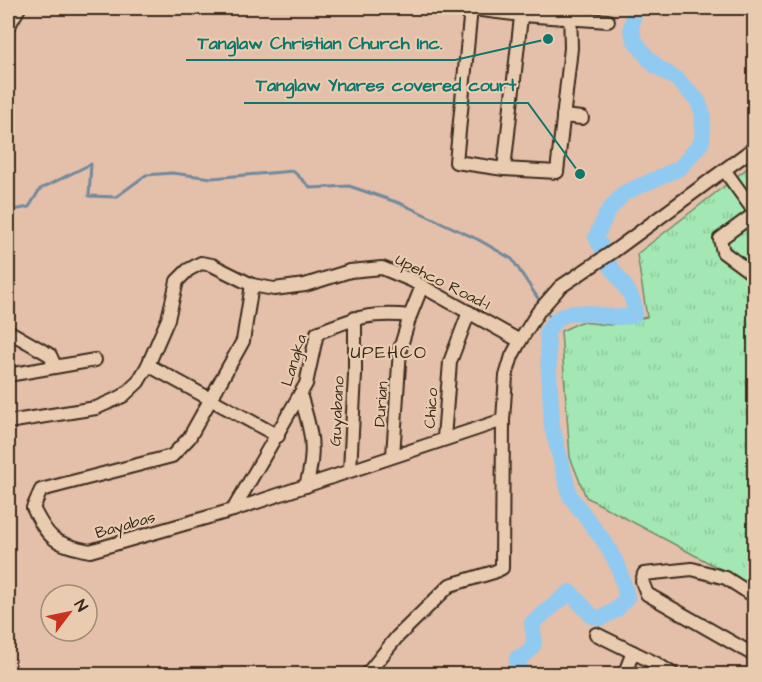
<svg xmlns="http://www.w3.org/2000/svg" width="762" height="682" viewBox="0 0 762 682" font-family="'Architects Daughter',sans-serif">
	<defs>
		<pattern id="grass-tufts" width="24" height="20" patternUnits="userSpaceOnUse" patternTransform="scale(1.5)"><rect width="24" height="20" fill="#a3e8b4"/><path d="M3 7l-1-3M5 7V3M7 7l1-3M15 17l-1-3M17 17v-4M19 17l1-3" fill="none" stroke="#8dc79a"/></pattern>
	</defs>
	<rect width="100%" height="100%" fill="#e4bfa9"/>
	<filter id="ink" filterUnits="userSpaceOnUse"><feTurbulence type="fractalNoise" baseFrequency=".0167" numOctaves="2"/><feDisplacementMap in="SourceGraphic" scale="12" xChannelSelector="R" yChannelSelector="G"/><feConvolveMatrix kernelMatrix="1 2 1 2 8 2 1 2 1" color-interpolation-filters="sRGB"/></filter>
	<g filter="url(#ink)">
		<polygon fill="url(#grass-tufts)" stroke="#6f8969" stroke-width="1.5" points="754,163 754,587 586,497 570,457 561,331 581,322 610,325 647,317 637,254"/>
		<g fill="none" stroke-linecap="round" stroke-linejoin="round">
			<g stroke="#6f8a9d" stroke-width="3">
				<polyline points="8,211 29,207 40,189 91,164 89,196 116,197 146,175 172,173 212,178 293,171 311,188 349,186 402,204 479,240 512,259 541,303"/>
				<polyline points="544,309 553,322"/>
			</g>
			<path stroke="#91caf1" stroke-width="16" d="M524,674L517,664V658C537,650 535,643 532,623L570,592L592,616L601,618L616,610L627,597L619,568L606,544L570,496L552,427L547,332C569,294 602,325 634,315C638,297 618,279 609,264C605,255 601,246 596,237L608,211L624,193L680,168L702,142L703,115L698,101L678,80L657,67L648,58L635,41L631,29L635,8"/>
			<defs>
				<g id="minor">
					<polyline points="465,8 522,15 608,21"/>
					<polyline points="471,8 456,162 504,169 557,172 571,48 570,8"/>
					<polyline points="8,27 19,8"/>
					<polyline points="563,116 582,118"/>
					<polyline points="504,169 522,8"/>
					<polyline points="725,171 754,211"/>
					<polyline points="754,214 720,239 723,252 754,275"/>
					<path d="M252,285L243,341L189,438L172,456L41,490L33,508C49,540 55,544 90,551L233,510L503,420"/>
					<polyline points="8,331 50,355 55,366"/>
					<polyline points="148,365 278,436"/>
					<polyline points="8,375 95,360"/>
					<path d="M300,394C311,430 317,449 306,486"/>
					<polyline points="8,422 96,408 123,396 138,382 148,365 168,319 177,281 188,270 201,263 212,265 252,285 274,289 305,285 350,271 382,268 411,280 520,341"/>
					<polyline points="444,438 450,362 469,312"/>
					<polyline points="393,456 400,349 410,316 422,286"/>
					<polyline points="350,470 355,375 355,318"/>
					<path d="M233,510L306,384L317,333C353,318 371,312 410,316"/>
					<polyline points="754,596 726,578 692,569 644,574 642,581 647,594 754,655"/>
					<polyline points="596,634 657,664 673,674"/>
					<polyline points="367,674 397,637 450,585 494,572 502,568 503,420 506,376 512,356 520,341 538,312 560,287 614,251 754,148"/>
					<polyline points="628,674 626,670 633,652"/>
				</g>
			</defs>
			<use href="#minor" stroke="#3b2a1e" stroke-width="16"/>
			<use href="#minor" stroke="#e9ccb0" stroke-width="12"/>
		</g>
	</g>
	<g text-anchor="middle" stroke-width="4.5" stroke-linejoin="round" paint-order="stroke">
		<g font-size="16" fill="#3b2a1e" stroke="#e9ccb0">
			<text transform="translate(443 281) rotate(27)" y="6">Upehco Road-1</text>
			<text transform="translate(293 360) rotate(-73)" y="6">Langka</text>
			<text transform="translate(380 404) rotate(-86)" y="6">Durian</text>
			<text transform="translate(430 408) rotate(-86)" y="6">Chico</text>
			<text transform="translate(336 411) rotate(-87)" y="6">Guyabano</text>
			<text transform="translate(125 524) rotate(-16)" y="6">Bayabas</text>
		</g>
		<g font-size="18" letter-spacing="1.5" fill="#3b2a1e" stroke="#e9ccb0">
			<text x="389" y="358">UPEHCO</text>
		</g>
	</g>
	<path fill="none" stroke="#0f766e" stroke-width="2" d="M548 39L455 60H186M580 174L528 103H244"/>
	<g fill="#0f766e" stroke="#e9ccb0" stroke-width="2">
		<circle cx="548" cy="39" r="6"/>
		<circle cx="580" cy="174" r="6"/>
	</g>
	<g font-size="18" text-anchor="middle" font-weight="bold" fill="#0f766e" stroke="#e9ccb0" stroke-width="4.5" stroke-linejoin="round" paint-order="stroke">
		<text x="320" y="49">Tanglaw Christian Church Inc.</text>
		<text x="386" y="91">Tanglaw Ynares covered court</text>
	</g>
	<rect width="762" height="682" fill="none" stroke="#e9ccb0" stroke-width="30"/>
	<rect x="15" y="15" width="732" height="652" fill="none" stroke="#3b2a1e" stroke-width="2" filter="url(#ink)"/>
	<g transform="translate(69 613) rotate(58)"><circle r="28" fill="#e9ccb0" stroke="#a38b76" stroke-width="1.5"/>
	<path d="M0-4.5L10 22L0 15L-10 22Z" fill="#c8321e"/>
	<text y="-9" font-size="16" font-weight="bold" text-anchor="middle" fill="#3b2a1e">N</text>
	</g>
</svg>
